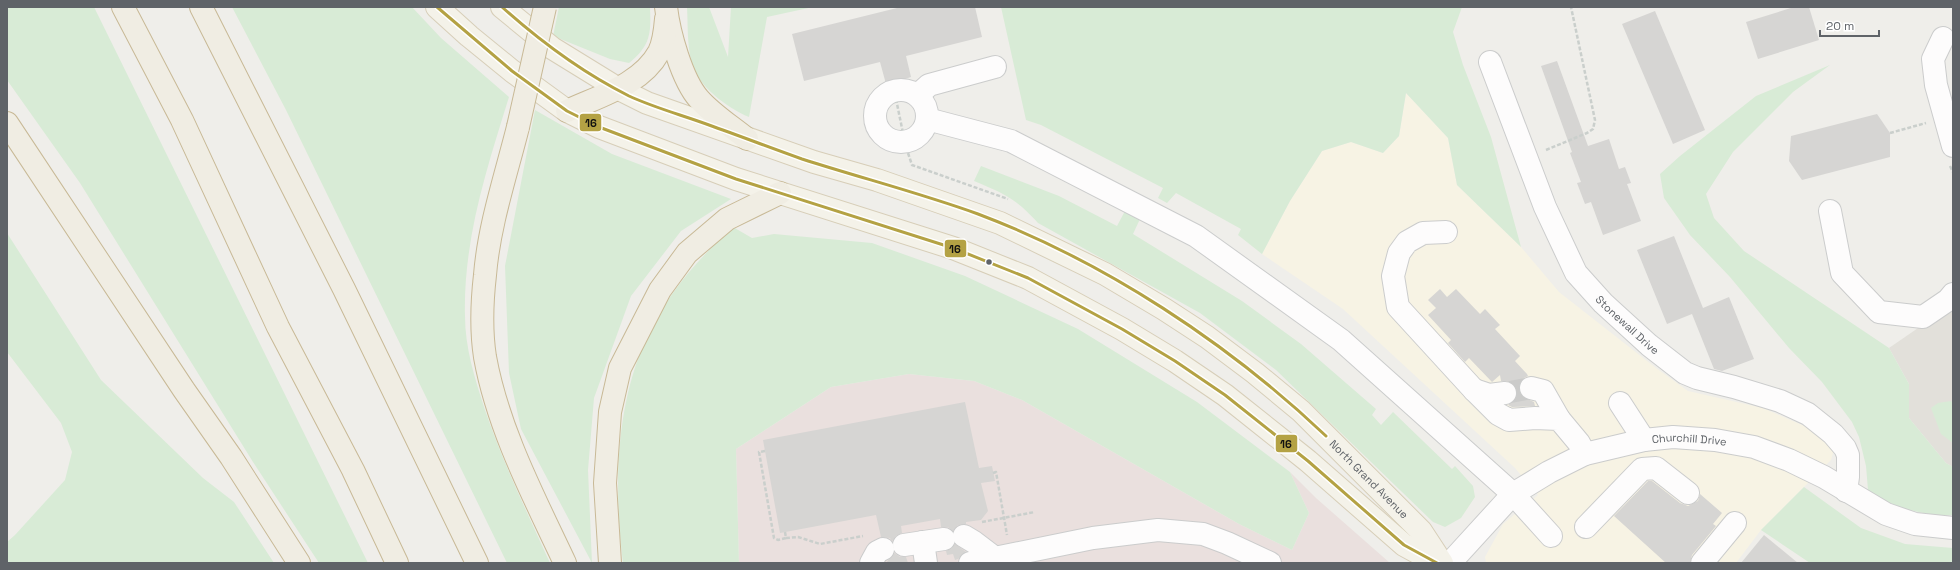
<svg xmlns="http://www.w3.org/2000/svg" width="1960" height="570" viewBox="0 0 1960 570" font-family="'Space Grotesk',sans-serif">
	<rect width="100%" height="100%" fill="#efeeea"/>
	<polygon fill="#f7f3e4" points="1406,93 1448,138 1457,185 1521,247 1559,292 1656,368 1688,391 1763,408 1818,432 1835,446 1831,460 1761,530 1736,563 1486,563 1485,557 1503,524 1538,495 1515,468 1343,309 1262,254 1290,201 1322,151 1351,142 1383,153 1399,136"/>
	<polygon fill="#e2e0da" points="1953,304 1953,467 1946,463 1909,418 1909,384 1889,348"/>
	<polygon fill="#eae0de" points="909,374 974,381 1022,400 1239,524 1292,550 1309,513 1290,472 1316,498 1390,563 739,563 736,449 831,387"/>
	<g fill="#d8ebd6">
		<polygon points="7,7 94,7 368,563 319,563 253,462 80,183 7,80"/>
		<path d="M232,7H412L441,38L509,97C487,168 463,240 465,316C465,348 475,379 485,410C503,463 527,512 550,563H507L286,110Z"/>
		<path d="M559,7H650C651,33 651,45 629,63L610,59L553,36Z"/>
		<path d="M687,7H709L728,57L731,7H813L767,17L749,117C727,108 696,85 691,60C687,43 688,24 687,7Z"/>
		<polygon points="1001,7 1462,7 1453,32 1463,65 1491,137 1521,247 1457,185 1448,138 1406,93 1399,136 1383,153 1351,142 1322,151 1290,201 1262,254 1238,235 1241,229 1176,193 1167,203 1158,198 1163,188 1041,125 1026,120"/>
		<path d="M1830,65L1793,92L1733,152L1706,194L1714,218L1744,251L1889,348L1909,384V418L1946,463L1953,467V515C1927,517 1889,507 1868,490L1866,466L1859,437L1852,422L1822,382L1789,348L1730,277L1690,235L1664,198L1660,174L1680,156L1756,96Z"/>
		<polygon points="535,110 612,154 731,199 681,231 631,296 594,398 588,470 592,563 521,429 509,373 505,266"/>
		<path d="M981,166L1059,196L1117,226L1125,211L1140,219L1133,234L1242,301L1301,344L1376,409L1372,415L1381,425L1393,412L1452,469L1455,466L1473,486L1475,497L1461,518L1445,527L1433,522L1276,370L1200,313L1038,223C1015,198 1005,194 974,181Z"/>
		<path d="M733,227L752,238L774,234L872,243L965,276L1078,329L1197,402L1290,472L1309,513L1292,550L1239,524L1022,400L974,381L909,374L831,387L736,449L739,563H623C614,489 615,408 646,339C666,295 698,259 733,227Z"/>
		<polygon points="7,233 101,380 203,478 234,502 274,563 7,563 7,542 15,535 65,480 72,452 61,423 7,352"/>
		<polygon points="1951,401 1953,405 1953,443 1941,434 1931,408 1938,403"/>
		<polygon points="1804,487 1861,528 1905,544 1953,548 1953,563 1810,563 1761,530"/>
	</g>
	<g fill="#d6d5d3">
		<polygon points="901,7 975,7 982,37 906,56 911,77 899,81 886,84 880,62 804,81 792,34"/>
		<polygon points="1794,7 1809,7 1819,40 1758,59 1746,22"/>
		<polygon points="1655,11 1705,130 1673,144 1622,24"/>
		<polygon points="1557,61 1588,146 1609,139 1619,169 1625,167 1631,183 1627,184 1641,221 1603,235 1591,202 1585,204 1577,183 1581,182 1570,153 1572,152 1541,66"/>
		<polygon points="1877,114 1890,133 1890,157 1802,180 1789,161 1791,136"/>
		<polygon points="1674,236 1703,308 1729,297 1754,359 1722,371 1714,369 1692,314 1667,324 1637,250"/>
		<polygon points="1440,289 1447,297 1456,289 1480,314 1485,309 1500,325 1495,329 1520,356 1515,361 1527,374 1528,376 1522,379 1519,385 1519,392 1523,397 1534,402 1535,406 1512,407 1508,405 1517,397 1517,391 1515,385 1509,381 1501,381 1500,375 1492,382 1469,358 1465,362 1448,343 1451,340 1428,315 1436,308 1428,300"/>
		<polygon points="965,402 979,468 992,466 995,481 981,483 988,511 981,520 966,522 966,524 958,525 953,531 948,527 941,527 940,519 901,526 902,533 896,536 892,541 890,538 881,537 876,515 780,533 763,440"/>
		<polygon points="1648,481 1652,481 1680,503 1688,506 1698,501 1700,494 1722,513 1713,524 1716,526 1692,555 1690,563 1666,563 1614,516"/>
		<polygon points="1764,535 1798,563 1741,563"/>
		<polygon points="955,544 966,552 958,559 955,560 953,554 947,555 946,551 951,549"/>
		<polygon points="894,553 900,557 906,557 908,563 886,563"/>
	</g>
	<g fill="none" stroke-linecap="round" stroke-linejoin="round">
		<polyline stroke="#cbcbca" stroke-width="22" stroke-dasharray="22 11" stroke-linecap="butt" points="1505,393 1531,388"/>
		<defs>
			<g id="minor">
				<polyline points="1943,38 1933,59 1936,85 1953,146"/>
				<path id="s1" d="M1490,62L1545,207L1576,273L1603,303L1649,345L1685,373L1697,378L1734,387L1780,401L1808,414L1833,434L1845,448L1848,455V477L1846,491"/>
				<circle cx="901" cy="116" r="26"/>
				<polyline points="918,95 929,85 995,67"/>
				<polyline points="927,119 1011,141 1196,236 1341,340 1513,494 1551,536"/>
				<polyline points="1830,211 1842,273 1879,312 1923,317 1948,300 1953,294"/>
				<polyline points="1446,232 1423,233 1407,242 1399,253 1393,276 1398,307 1474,390 1498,414 1509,420 1535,418 1559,419 1579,443 1585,454"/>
				<polyline points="1531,388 1543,391 1559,419"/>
				<polyline points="1474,390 1489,395 1505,393"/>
				<polyline points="1620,403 1644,440"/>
				<polyline points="1586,527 1642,469 1656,468 1688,493"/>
				<polyline points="964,536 974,542 995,558"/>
				<polyline points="923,542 926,563"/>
				<polyline points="904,545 944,539"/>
				<polyline points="871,563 877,552 883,549"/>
				<polyline points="970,563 1093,538 1158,530 1203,534 1227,543 1270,563"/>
				<path id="s2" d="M1450,563L1513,494L1549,472L1585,454L1644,440L1673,437L1715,440L1754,447L1789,460L1824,477L1886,514L1915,524L1953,528"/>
				<polyline points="1702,563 1735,523"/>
			</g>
			<g id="major">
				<polyline points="437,7 469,36 512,71 567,111 599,127 736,179 953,248 1028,278 1122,329 1175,361 1225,395 1308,461 1404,545 1437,563"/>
				<path id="s3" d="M502,7L552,48L617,88L647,103L814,162L877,180L1000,223L1105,274L1164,309L1207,337L1255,373L1301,411L1421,531L1442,563"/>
			</g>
			<g id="highway">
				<polyline points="123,7 182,120 278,327 353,470 397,563"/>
				<polyline points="201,7 344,289 477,563"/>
				<path d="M666,7C669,33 682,80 699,99C712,114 731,126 747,139"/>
				<path d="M567,111C599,96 641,85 659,52C664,42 665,31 666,19"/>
				<polyline points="7,123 184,390 231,457 299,563"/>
				<path d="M518,127C506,175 489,225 485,275C482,301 481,331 485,357C498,429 534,497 565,563"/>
				<polyline points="610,563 605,483 610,412 620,368 660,290 687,253 727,219 780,193"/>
			</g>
		</defs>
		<use href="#minor" stroke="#cbcccc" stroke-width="24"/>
		<use href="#major" stroke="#d7ceb8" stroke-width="24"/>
		<use href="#highway" stroke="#c8b996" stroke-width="24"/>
		<g stroke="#cacfcc" stroke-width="2.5" stroke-dasharray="4 2" stroke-linecap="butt">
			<polyline points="896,99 903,133"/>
			<polyline points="1890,133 1926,123"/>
			<polyline points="1546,150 1587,133 1593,129 1595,120 1571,7"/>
			<polyline points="908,153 912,165 1008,199"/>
			<polyline points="1950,166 1953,172"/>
			<polyline points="765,451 759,452 774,538 778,540 786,538"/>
			<polyline points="993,473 996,472 1007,535"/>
			<polyline points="982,522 1035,512"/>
			<polyline points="785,532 786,538 798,537 820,544 863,536"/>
		</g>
		<use href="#minor" stroke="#fdfcfc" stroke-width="22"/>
		<use href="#major" stroke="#f4f2e9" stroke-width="22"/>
		<use href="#highway" stroke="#f0ede3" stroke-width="22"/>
		<defs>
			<polyline id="highway-bridge" points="518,127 545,7"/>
		</defs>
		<use href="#highway-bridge" stroke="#c8b996" stroke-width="24" stroke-linecap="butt"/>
		<use href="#highway-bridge" stroke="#f0ede3" stroke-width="22"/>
		<defs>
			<g id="bus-1">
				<polyline points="437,7 512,71 567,111 599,127 736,179 953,248 1028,278 1122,329 1175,361 1225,395 1308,461 1404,545 1437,563"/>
				<path d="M502,7C541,42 583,73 629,96C655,108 682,115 709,125C740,136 771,148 802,159C861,178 920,193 978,214C1105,262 1228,343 1326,436"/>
			</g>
		</defs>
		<use href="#bus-1" stroke="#fff" stroke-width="6"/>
		<use href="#bus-1" stroke="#b4a244" stroke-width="3"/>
	</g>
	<circle fill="#5f6368" stroke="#fff" stroke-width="1.5" cx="989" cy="262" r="3.5"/>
	<g text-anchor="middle" stroke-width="4" stroke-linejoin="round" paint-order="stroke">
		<g font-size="11" fill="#5f6368" stroke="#fff">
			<text dy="4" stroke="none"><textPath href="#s1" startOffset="301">Stonewall Drive</textPath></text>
			<text dy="4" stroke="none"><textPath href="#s2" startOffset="282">Churchill Drive</textPath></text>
			<text dy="4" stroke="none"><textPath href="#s3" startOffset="1000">North Grand Avenue</textPath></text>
		</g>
	</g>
	<g stroke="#fff" stroke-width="1.5">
		<rect x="579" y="113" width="23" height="19" rx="4" fill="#b4a244"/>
		<rect x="944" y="239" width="23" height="19" rx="4" fill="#b4a244"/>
		<rect x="1275" y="434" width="23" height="19" rx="4" fill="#b4a244"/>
	</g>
	<g font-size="11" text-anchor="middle" font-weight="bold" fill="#111">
		<text x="591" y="127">16</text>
		<text x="955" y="253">16</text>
		<text x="1286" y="448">16</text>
	</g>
	<rect width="1960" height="570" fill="none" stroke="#5f6368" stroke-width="16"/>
	<path d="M1820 30v6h59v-6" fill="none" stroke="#5f6368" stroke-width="2"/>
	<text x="1826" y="30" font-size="12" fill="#5f6368" stroke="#ffffff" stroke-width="3" paint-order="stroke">20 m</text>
</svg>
